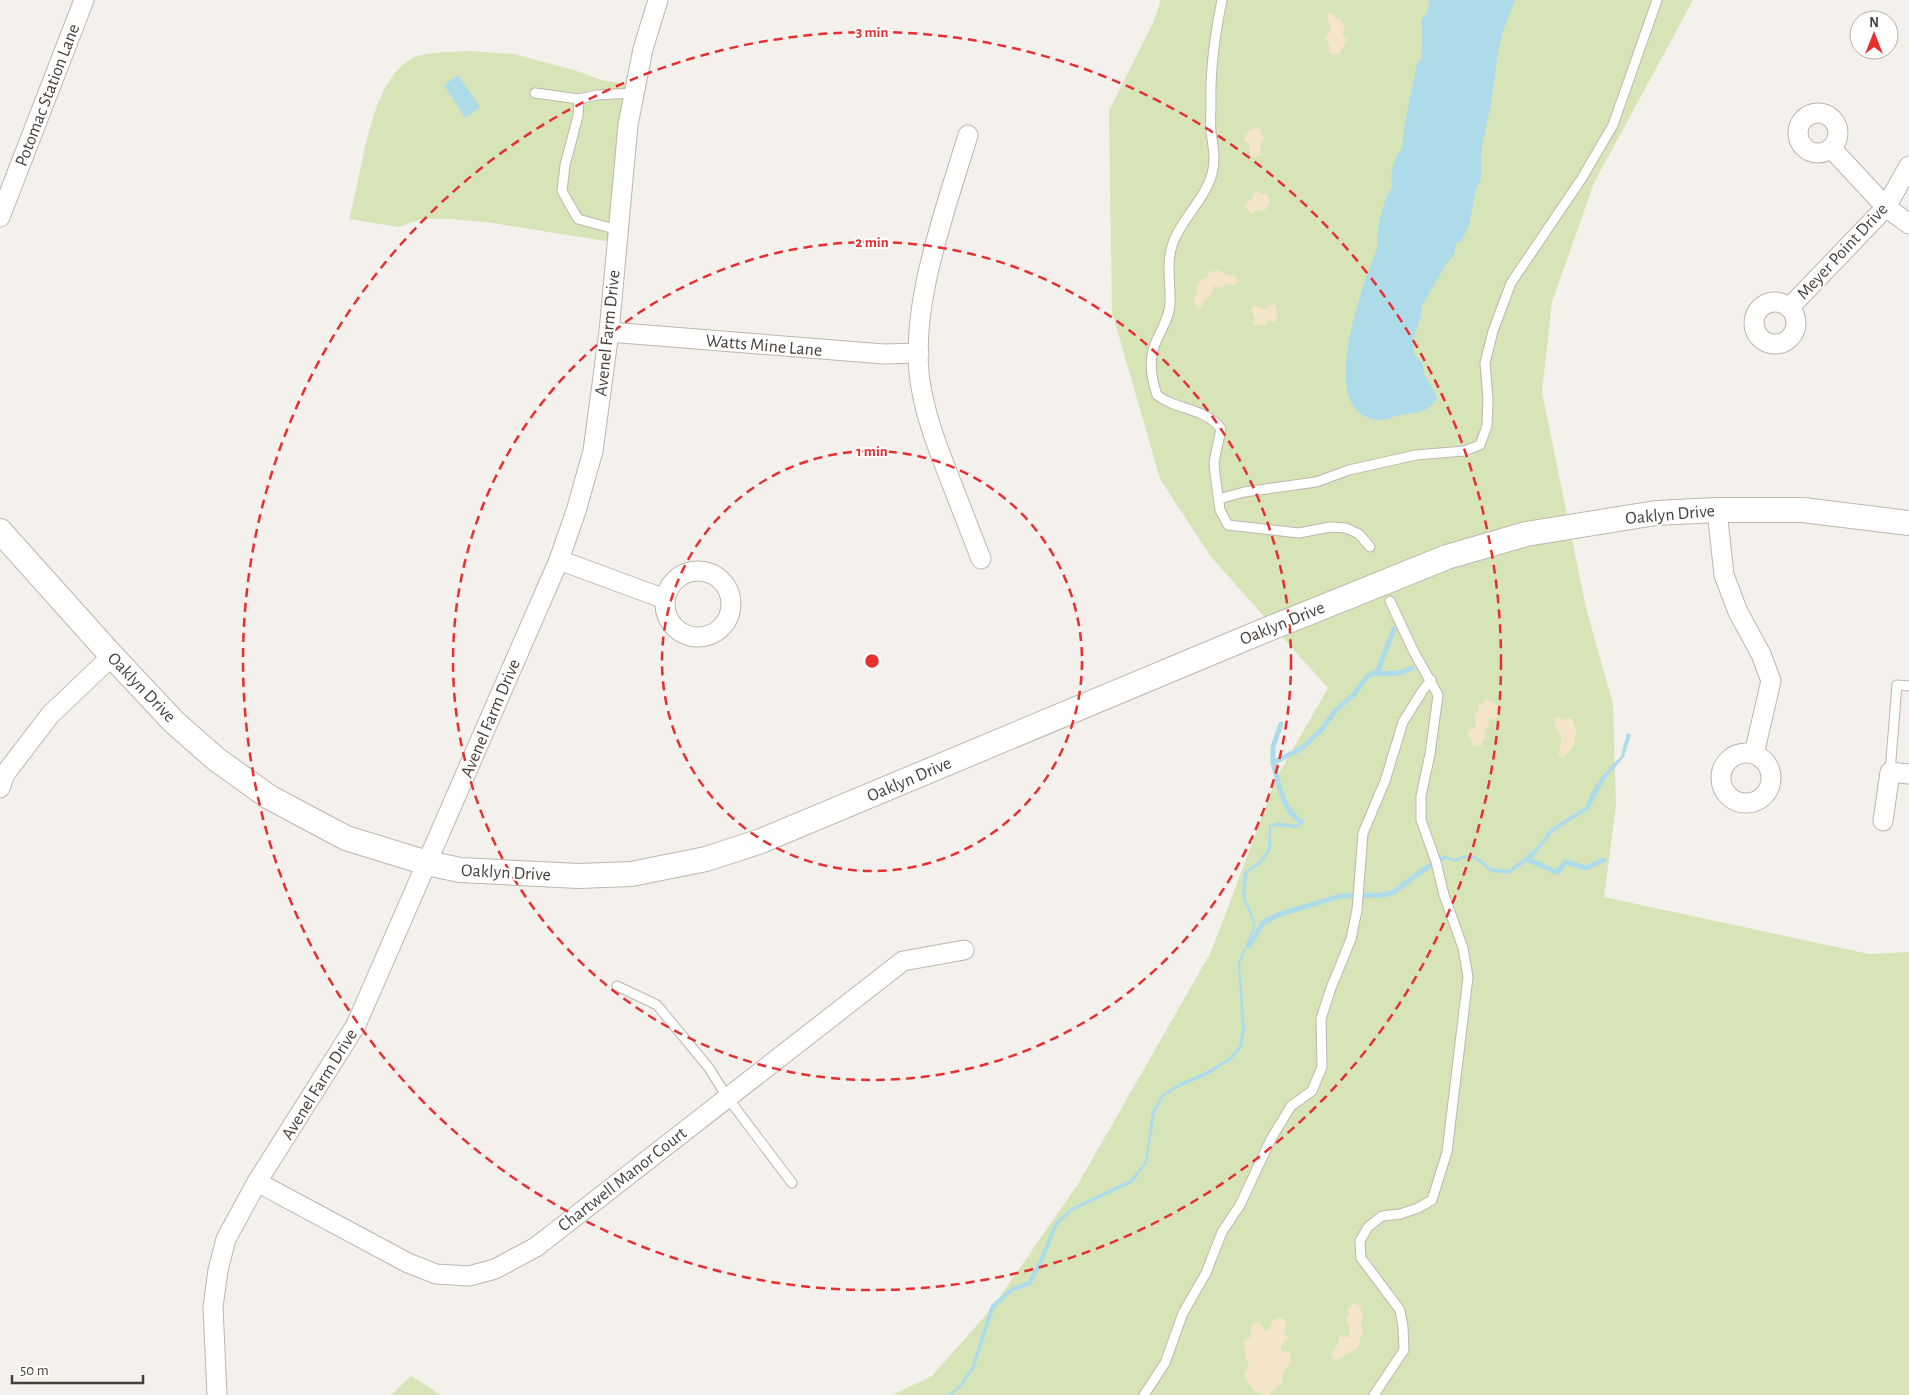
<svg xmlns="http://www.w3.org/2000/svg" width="1909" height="1395" viewBox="0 0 1909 1395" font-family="'Alegreya Sans',sans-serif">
	<rect width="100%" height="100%" fill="#f4f0eb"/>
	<g fill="#d7e4b7">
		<polygon points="1161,0 1693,0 1594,183 1552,302 1542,392 1586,608 1613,704 1616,806 1604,897 1869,954 1909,952 1909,1395 892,1395 932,1376 992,1308 1078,1184 1211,952 1277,777 1328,688 1211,557 1160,479 1112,312 1109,111 1153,23"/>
		<path d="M468,51L514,54L574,70L601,80L632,85L612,242L486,222L449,219H421L399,227L349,219C363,175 368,78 415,57C425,52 455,52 468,51Z"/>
		<polygon points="411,1376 441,1395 391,1395"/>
	</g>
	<g fill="#f4e5ca">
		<polygon points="1331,13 1335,18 1340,19 1345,30 1342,34 1348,39 1339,54 1330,54 1329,44 1325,39 1331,28 1327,18 1328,14"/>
		<polygon points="1258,128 1261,130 1264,139 1260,143 1261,154 1253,158 1250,157 1249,143 1244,141 1245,135 1247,135 1249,130"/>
		<polygon points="1256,191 1261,194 1267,194 1270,203 1265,210 1257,211 1251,214 1245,207 1245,204 1251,200"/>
		<polygon points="1219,270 1228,275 1235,276 1238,281 1236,282 1236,286 1227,284 1219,288 1214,285 1211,295 1204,301 1201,307 1198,308 1194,301 1194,297 1197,295 1197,284 1203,279 1207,278 1209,272"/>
		<polygon points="1269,305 1276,305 1277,316 1275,322 1268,320 1265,326 1253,325 1255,318 1251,310 1254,306 1259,306 1264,310"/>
		<polygon points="1487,699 1498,706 1500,711 1495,721 1492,718 1488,719 1489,726 1486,727 1484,732 1487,737 1482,740 1482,746 1474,746 1467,733 1472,728 1476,728 1474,713 1477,714 1479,704 1482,704"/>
		<path d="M1558,717L1563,720L1571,717L1577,733L1576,735L1574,736L1575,744L1564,757L1561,758L1559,756C1558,749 1562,745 1561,738C1560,733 1556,731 1555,727V718Z"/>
		<path d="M1354,1303L1361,1307V1313L1363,1314V1319L1361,1320C1360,1325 1364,1328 1363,1333L1361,1335L1358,1348L1336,1360L1332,1358L1331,1353L1337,1346L1339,1337H1349V1327L1345,1318L1349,1315L1347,1310Z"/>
		<path d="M1279,1317L1287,1321L1284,1332L1288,1338L1282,1344L1281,1350L1290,1353L1291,1362L1283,1372L1282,1383L1274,1390L1270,1391V1395C1255,1395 1251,1388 1244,1375L1249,1366L1246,1359L1244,1341L1251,1337C1250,1330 1250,1325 1258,1321L1261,1323L1264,1331L1270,1329L1272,1322Z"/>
	</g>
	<g fill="#addbea">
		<path d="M1429,0H1515L1504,28L1498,52L1491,104L1481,151V178L1475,193L1469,226L1461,241L1456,244L1454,255L1446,264L1422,306L1421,317L1413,340L1414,355L1423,363C1422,378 1434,386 1437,399C1421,419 1410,410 1390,418C1379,422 1371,420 1361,414C1324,389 1364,281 1377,249C1378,245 1377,241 1377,237C1378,222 1384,199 1392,187C1390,175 1393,158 1402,149L1404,128L1417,64L1422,57C1421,44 1424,33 1421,20C1427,14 1429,9 1429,0Z"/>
		<polygon points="458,75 480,107 465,118 444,85"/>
		<polygon points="1627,733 1631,735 1624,757 1606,778 1589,809 1553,832 1533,857 1509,874 1491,872 1476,860 1465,858 1455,862 1443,858 1445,856 1455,859 1465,855 1476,856 1491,868 1509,870 1537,847 1550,829 1585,807 1591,793 1602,776 1621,756"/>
		<polygon points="1277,822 1296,825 1301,822 1300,826 1296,828 1271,826 1271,849 1261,864 1248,873 1245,896 1256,925 1240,964 1245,1029 1242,1047 1231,1060 1206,1076 1181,1086 1163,1097 1155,1113 1147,1163 1132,1183 1072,1211 1057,1226 1044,1260 1031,1285 1012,1292 994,1309 974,1369 962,1386 952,1395 948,1395 960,1384 971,1368 991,1305 1011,1288 1028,1281 1040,1258 1054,1224 1071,1208 1130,1180 1145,1162 1152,1111 1162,1094 1180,1083 1205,1072 1229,1058 1239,1046 1242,1029 1238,963 1254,925 1242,896 1244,872 1258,862 1268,849 1269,825"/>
	</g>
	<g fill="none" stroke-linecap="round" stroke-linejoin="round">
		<g stroke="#addbea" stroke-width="5">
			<polyline points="1374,674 1399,673 1412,668"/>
			<polyline points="1273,763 1273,747 1281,724"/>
			<path d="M1301,822C1282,809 1279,784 1273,763L1302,748L1321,730L1336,710L1354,694L1367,677L1378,670L1394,629"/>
			<path d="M1528,860C1539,863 1546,869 1557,872L1566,862L1586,868L1604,860"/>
			<polyline points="1249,946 1263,923 1277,915 1341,896 1383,895 1394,892 1420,872 1443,858"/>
		</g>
		<defs>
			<g id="service">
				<path d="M1222,0C1215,34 1210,67 1211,102C1211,112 1210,122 1211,132C1213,146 1216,160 1212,174C1205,198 1184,217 1174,240C1165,262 1171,282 1170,304C1169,321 1157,335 1153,350C1149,366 1152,381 1157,395C1161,398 1166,401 1171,403C1188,410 1210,413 1221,429L1214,462L1215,474L1220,510L1228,525L1299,533L1330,527L1346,528L1359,534L1370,547"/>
				<polyline points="535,93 579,99 578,116 565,165 562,191 578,219 618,230"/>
				<polyline points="579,99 597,95 635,93"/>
				<polyline points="1219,499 1244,492 1316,482 1349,470 1416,455 1464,451 1480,445 1487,426 1488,399 1485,363 1493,331 1511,283 1582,178 1613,125 1657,0"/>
				<polyline points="1890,772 1897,685 1909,686"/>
				<polyline points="617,986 657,1005 709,1068 727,1097 792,1183"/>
				<polyline points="1144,1395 1165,1363 1183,1313 1206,1273 1222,1232 1240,1205 1271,1139 1291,1106 1312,1091 1322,1067 1321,1019 1331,988 1351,939 1357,910 1363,833 1385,781 1403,722 1423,690 1431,680"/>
				<polyline points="1374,1395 1404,1350 1403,1327 1400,1310 1361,1258 1360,1241 1368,1227 1382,1216 1400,1214 1418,1208 1432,1200 1447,1152 1468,977 1463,948 1444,895 1436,862 1421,820 1421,796 1430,754 1438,695 1414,652 1390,601"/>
			</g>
			<g id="minor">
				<circle cx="1818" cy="133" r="20"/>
				<path d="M968,135C946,209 907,310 921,387C926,417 937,446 948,474C959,502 970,531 981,559"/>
				<polyline points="1831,148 1886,207 1909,224"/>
				<polyline points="0,217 84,0"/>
				<circle cx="1775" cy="323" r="21"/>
				<polyline points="1789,308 1886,207 1909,166"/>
				<polyline points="609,332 884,354 919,353"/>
				<polyline points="1717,510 1724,575 1738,612 1761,654 1771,681 1754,754"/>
				<polyline points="559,560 665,599"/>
				<circle cx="698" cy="604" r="33"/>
				<circle cx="1746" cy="778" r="25"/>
				<polyline points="0,788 5,774 50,715 112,656"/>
				<polyline points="1883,821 1890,772 1909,774"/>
				<polyline points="257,1182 408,1263 436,1274 469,1276 495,1269 536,1247 903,961 964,950"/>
				<polyline points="217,1395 213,1307 218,1270 226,1239 257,1182 356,1025 559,560 576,511 593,451 609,332 628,125 643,49 658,0"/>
			</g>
			<polyline id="tertiary" points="0,531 112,656 174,722 216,759 269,797 346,838 427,863 460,870 579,876 631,874 706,859 761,841 1256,634 1447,557 1526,534 1656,513 1717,510 1803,510 1909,523"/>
		</defs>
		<use href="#service" stroke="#bfb6ae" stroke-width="11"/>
		<use href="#minor" stroke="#bfb6ae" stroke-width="21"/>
		<use href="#tertiary" stroke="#bfb6ae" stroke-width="26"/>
		<use href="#service" stroke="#fff" stroke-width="9"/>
		<use href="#minor" stroke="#fff" stroke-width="19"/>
		<use href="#tertiary" stroke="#fff" stroke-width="24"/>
	</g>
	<g fill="none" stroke="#e72f30" stroke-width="2.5" stroke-dasharray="9 6">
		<circle cx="872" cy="661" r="210"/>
		<circle cx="872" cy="661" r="419"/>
		<circle cx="872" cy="661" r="629"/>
	</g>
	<g text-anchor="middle" stroke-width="4" stroke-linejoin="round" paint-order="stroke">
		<g font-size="18" fill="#473f39" stroke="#fff">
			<text transform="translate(47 95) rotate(-69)" y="6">Potomac Station Lane</text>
			<text transform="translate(1842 251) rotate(-47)" y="6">Meyer Point Drive</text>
			<text transform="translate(607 333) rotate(-84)" y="6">Avenel Farm Drive</text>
			<text transform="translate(764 345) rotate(5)" y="6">Watts Mine Lane</text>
			<text transform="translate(1670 514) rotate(-5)" y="6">Oaklyn Drive</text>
			<text transform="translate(1282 623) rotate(-22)" y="6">Oaklyn Drive</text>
			<text transform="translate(142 687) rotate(46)" y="6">Oaklyn Drive</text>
			<text transform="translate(490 718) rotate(-67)" y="6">Avenel Farm Drive</text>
			<text transform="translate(909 779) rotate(-23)" y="6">Oaklyn Drive</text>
			<text transform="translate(506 872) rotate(3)" y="6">Oaklyn Drive</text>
			<text transform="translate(319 1084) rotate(-58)" y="6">Avenel Farm Drive</text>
			<text transform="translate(622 1179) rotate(-38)" y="6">Chartwell Manor Court</text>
		</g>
	</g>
	<circle cx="872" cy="661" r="8" fill="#e72f30" stroke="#fff" stroke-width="2.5"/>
	<g font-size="15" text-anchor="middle" font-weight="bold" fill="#e72f30" stroke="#fff" stroke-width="4" stroke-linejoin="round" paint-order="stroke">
		<text x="872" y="37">3 min</text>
		<text x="872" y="247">2 min</text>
		<text x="872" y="456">1 min</text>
	</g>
	<g transform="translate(1874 35)"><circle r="24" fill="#ffffff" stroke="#b5b2b0"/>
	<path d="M0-4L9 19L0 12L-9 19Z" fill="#e72f30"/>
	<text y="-8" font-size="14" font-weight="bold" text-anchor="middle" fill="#473f39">N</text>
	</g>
	<path d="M12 1375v8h131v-8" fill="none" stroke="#473f39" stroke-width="2.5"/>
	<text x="20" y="1375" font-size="15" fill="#473f39" stroke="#ffffff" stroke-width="4" paint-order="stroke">50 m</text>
</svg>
